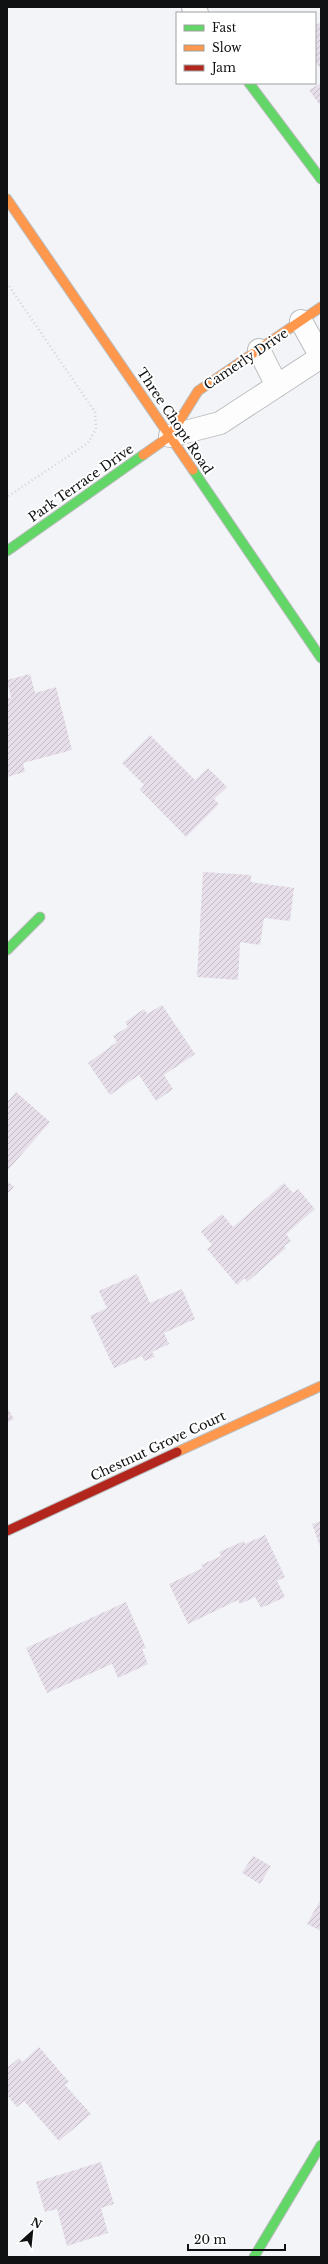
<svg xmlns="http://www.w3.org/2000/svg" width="328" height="2264" viewBox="0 0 328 2264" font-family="'Libre Baskerville',serif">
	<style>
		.building { fill: url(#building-hatch) }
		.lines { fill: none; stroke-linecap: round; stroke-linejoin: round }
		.street-casing { stroke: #babcbe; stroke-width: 24 }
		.fast-casing { stroke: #babcbe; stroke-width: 11 }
		.slow-casing { stroke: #babcbe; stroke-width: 11 }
		.jam-casing { stroke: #babcbe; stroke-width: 11 }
		.path { stroke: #d3d4d4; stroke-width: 2.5; stroke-dasharray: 1 3; stroke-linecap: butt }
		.street { stroke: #fdfdfe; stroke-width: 22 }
		.fast { stroke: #63d668; stroke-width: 9 }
		.slow { stroke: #ff974d; stroke-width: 9 }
		.jam { stroke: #b3261e; stroke-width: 9 }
		.labels { text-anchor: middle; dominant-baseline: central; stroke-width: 4; stroke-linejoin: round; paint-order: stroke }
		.street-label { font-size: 13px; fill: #0f1112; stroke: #fff }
	</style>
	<defs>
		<pattern id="building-hatch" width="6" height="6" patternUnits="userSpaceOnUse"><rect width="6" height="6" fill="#e6dee9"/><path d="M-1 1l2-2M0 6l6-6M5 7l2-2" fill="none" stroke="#c4bdc7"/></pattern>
	</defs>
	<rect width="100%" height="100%" fill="#f2f4f7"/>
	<!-- building -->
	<path class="building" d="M 321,22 L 321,67 L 320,68 L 315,61 L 315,26 Z
		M 321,83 L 321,103 L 319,104 L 309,90 Z
		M 30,674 L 35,693 L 56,687 L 72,750 L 23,763 L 25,772 L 7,777 L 7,699 L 11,698 L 7,680 Z
		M 150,735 L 195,780 L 208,768 L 227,787 L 214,799 L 219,804 L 186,837 L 140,790 L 144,785 L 122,763 Z
		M 203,872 L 251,875 L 251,882 L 294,888 L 290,921 L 264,918 L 260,945 L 240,942 L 238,980 L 197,977 Z
		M 162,1005 L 195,1054 L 164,1075 L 173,1089 L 156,1101 L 139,1075 L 110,1095 L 88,1063 L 117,1042 L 113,1036 L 128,1027 L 125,1022 L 144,1009 L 147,1014 Z
		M 16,1092 L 50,1122 L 7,1171 L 7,1102 Z
		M 7,1181 L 14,1187 L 7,1194 Z
		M 284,1183 L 293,1193 L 298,1189 L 315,1209 L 286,1234 L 291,1241 L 284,1246 L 286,1248 L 247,1282 L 245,1278 L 237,1285 L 207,1249 L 212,1245 L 201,1232 L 222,1214 L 233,1227 Z
		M 137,1274 L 150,1303 L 182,1289 L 195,1319 L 164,1333 L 169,1344 L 152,1352 L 155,1357 L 144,1361 L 142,1356 L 114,1368 L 90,1316 L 107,1308 L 99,1291 Z
		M 7,1407 L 14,1419 L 7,1423 Z
		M 321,1521 L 321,1549 L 312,1524 Z
		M 265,1535 L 285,1577 L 277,1581 L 285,1597 L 261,1608 L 255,1597 L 240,1604 L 238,1600 L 188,1624 L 169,1584 L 203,1568 L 201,1565 L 221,1556 L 219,1552 L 244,1541 L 245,1544 Z
		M 126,1602 L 146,1648 L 142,1649 L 148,1664 L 118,1678 L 112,1664 L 47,1693 L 26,1648 Z
		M 253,1856 L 271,1866 L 260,1884 L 242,1873 Z
		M 321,1899 L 321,1931 L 307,1924 Z
		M 39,2047 L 69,2082 L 65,2085 L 91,2114 L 59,2141 L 24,2101 L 17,2107 L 7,2095 L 7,2068 L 19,2058 L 22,2062 Z
		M 101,2162 L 114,2204 L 101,2208 L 108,2233 L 67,2246 L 57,2209 L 45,2212 L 36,2182 Z"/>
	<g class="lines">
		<defs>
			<path id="street" d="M 193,7 L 197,13
				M 301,321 L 321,357
				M 259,350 L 277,386
				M 170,436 L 220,423 L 321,357"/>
			<path id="fast" d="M 249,83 L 321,179
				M 193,470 L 321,658
				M 7,551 L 143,455
				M 7,950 L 40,917
				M 254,2257 L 321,2145"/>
			<path id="slow" d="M 7,199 L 193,470
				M 143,455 L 170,436 L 198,391 L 321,307
				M 177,1452 L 321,1386"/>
			<path id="jam" d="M 7,1531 L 177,1452"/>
		</defs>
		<!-- street casing -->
		<use href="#street" class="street-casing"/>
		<!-- fast casing -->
		<use href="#fast" class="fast-casing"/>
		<!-- slow casing -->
		<use href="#slow" class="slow-casing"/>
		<!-- jam casing -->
		<use href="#jam" class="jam-casing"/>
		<!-- path -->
		<path class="path" d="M 7,283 L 95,412 L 96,429 L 88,443 L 7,497"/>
		<!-- street -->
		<use href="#street" class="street"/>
		<!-- fast -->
		<use href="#fast" class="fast"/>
		<!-- slow -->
		<use href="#slow" class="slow"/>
		<!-- jam -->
		<use href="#jam" class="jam"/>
	</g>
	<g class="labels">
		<!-- street labels -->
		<g class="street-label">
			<text transform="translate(246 359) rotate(-34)">Camerly Drive</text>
			<text transform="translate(175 421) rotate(56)">Three Chopt Road</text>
			<text transform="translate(81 483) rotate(-35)">Park Terrace Drive</text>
			<text transform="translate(158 1446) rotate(-25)">Chestnut Grove Court</text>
		</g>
	</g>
	<!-- border -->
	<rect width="328" height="2264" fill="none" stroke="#0f1112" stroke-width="16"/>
	<!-- legend -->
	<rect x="176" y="12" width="140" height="72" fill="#ffffff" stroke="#9fa0a0"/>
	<rect x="184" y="25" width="20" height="6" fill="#63d668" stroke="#9fa0a0"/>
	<text x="212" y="32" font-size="12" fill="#0f1112">Fast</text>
	<rect x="184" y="45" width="20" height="6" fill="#ff974d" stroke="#9fa0a0"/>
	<text x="212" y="52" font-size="12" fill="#0f1112">Slow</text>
	<rect x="184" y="65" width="20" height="6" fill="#b3261e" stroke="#9fa0a0"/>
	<text x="212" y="72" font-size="12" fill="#0f1112">Jam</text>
	<!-- north arrow -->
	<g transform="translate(32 2232) rotate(27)" stroke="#ffffff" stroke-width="3" paint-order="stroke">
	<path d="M0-3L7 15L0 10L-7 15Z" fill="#0f1112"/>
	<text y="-6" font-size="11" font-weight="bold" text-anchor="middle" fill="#0f1112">N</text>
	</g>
	<!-- scale -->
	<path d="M188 2244v6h97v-6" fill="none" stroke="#0f1112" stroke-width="2"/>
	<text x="194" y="2244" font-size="12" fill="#0f1112" stroke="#ffffff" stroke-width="3" paint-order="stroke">20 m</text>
</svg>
